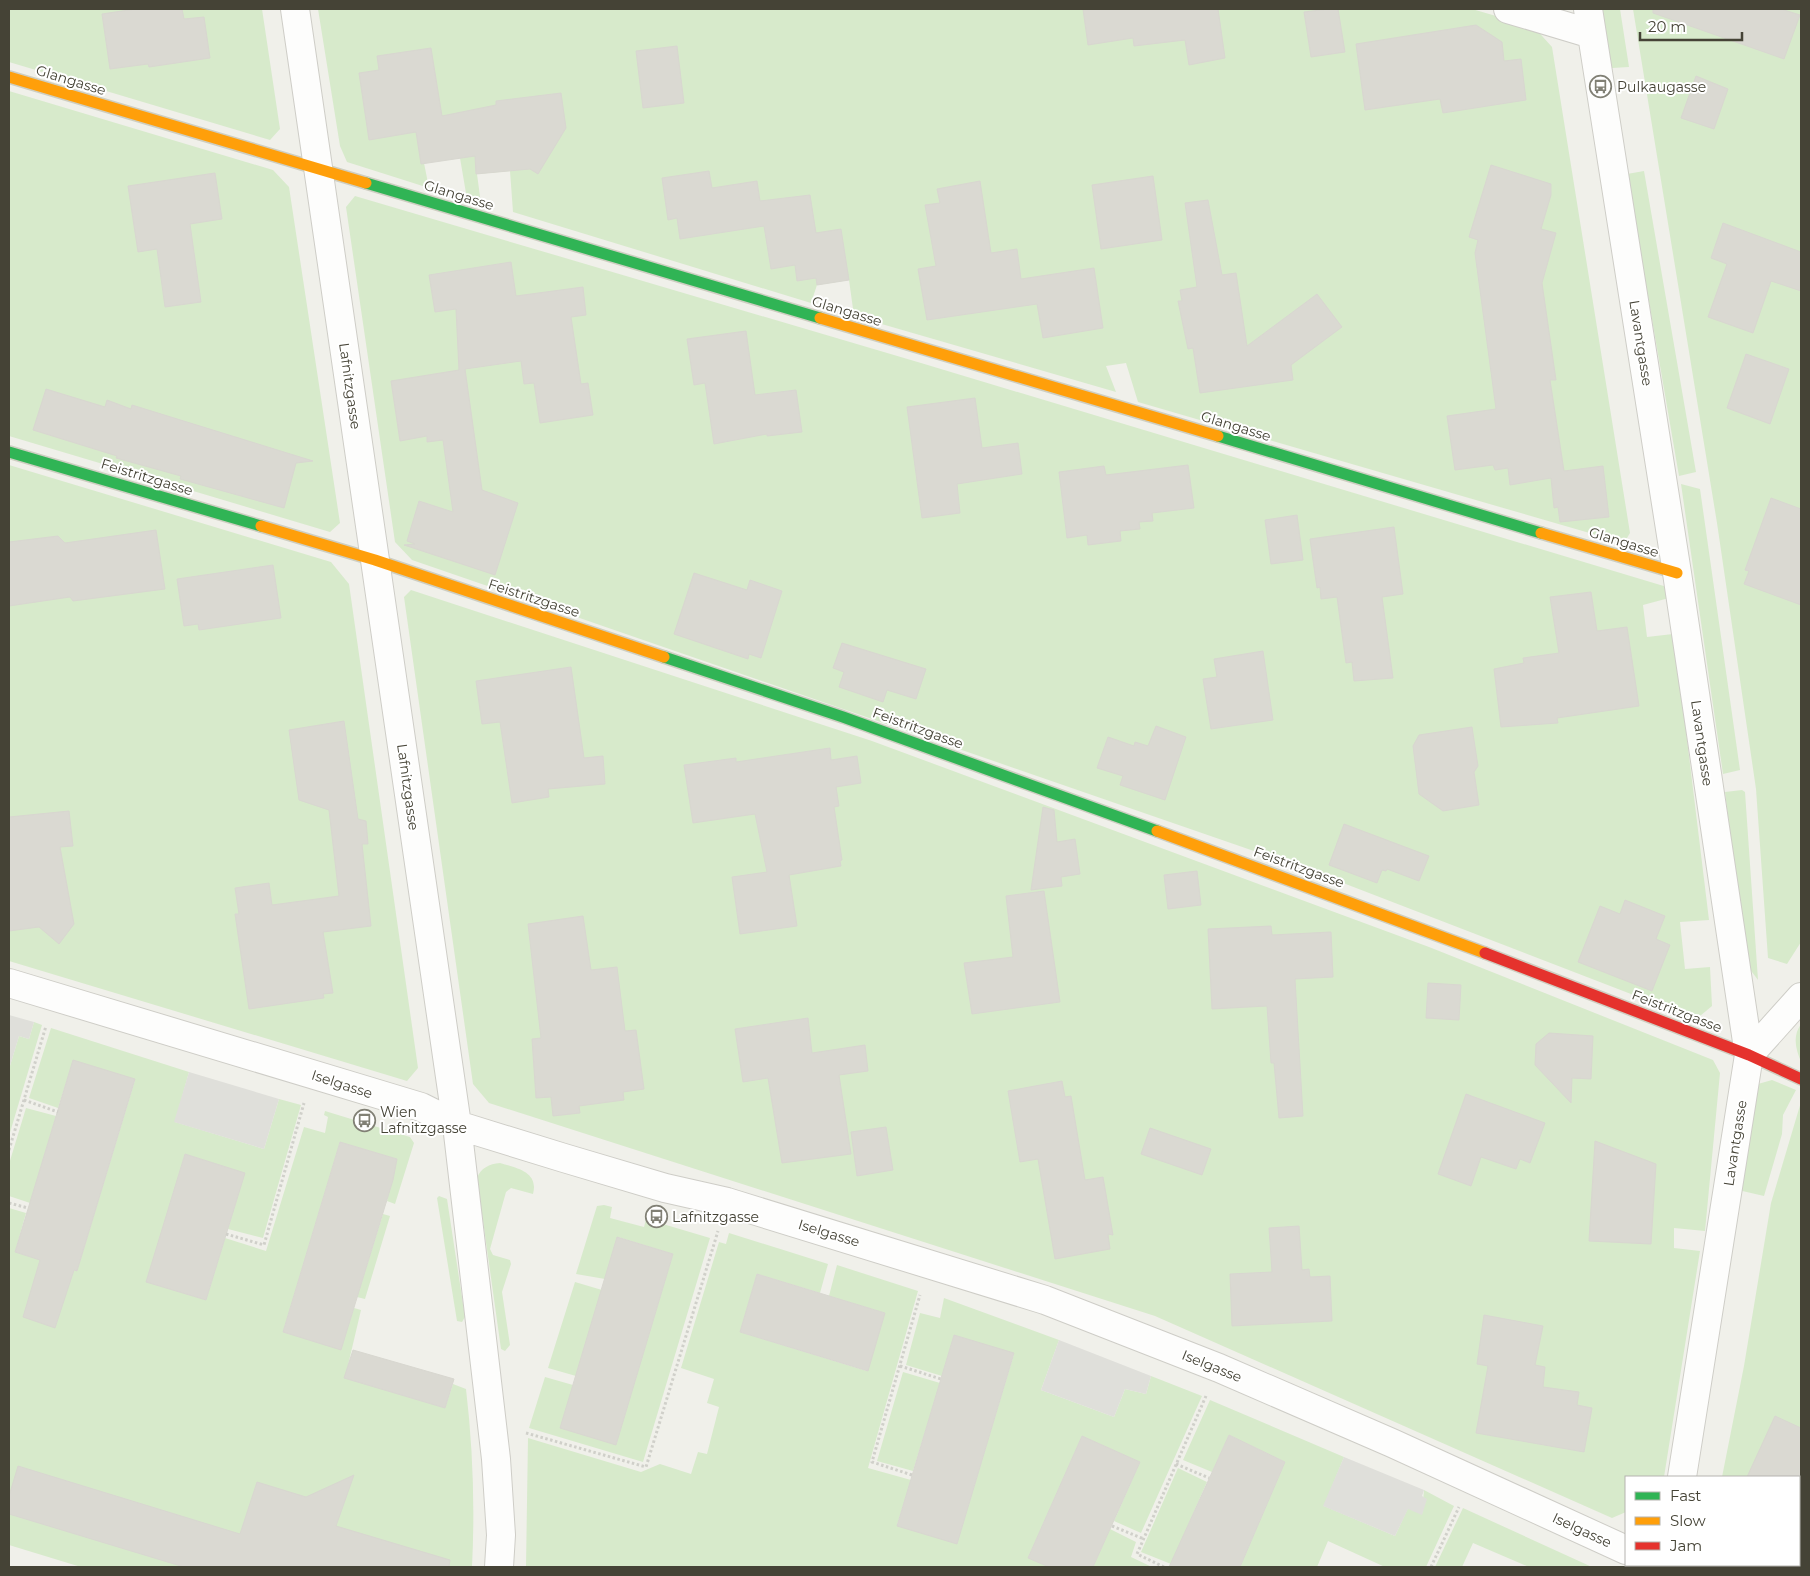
<svg xmlns="http://www.w3.org/2000/svg" width="1810" height="1576" viewBox="0 0 1810 1576" font-family="Montserrat,sans-serif">
	<style>
		.green { fill: #d7eacb }
		.parking { fill: #dfdfda }
		.building { fill: #dad9d2; stroke: #d8d7d0 }
		.lines { fill: none; stroke-linecap: round; stroke-linejoin: round }
		.street-casing { stroke: #cecdc7; stroke-width: 30 }
		.fast-casing { stroke: #cecec1; stroke-width: 14 }
		.slow-casing { stroke: #cecec1; stroke-width: 14 }
		.jam-casing { stroke: #cecec1; stroke-width: 14 }
		.path { stroke: #d0d0ca; stroke-width: 3; stroke-dasharray: 2.5 2.5; stroke-linecap: butt }
		.street { stroke: #fdfdfc; stroke-width: 28 }
		.fast { stroke: #30b455; stroke-width: 11 }
		.slow { stroke: #ff9f0a; stroke-width: 11 }
		.jam { stroke: #e5322d; stroke-width: 11 }
		.labels { text-anchor: middle; dominant-baseline: central; stroke-width: 4; stroke-linejoin: round; paint-order: stroke }
		.street-label { font-size: 14px; fill: #454336; stroke: #fff }
		.poi-label { font-size: 14px; fill: #454336; stroke: #fff; text-anchor: start }
	</style>
	<rect width="100%" height="100%" fill="#f0f0ea"/>
	<!-- green -->
	<path class="green" d="M 9,9 L 262,9 L 280,129 L 270,140 L 9,62 Z
		M 318,9 L 1472,9 L 1534,27 L 1552,47 L 1630,533 L 1624,543 L 1138,402 L 1126,363 L 1106,366 L 1116,392 L 854,316 L 849,280 L 817,285 L 811,303 L 513,212 L 510,171 L 477,174 L 481,204 L 467,199 L 460,158 L 424,163 L 429,188 L 347,162 L 340,146 Z
		M 1602,9 L 1620,9 L 1629,67 L 1612,68 Z
		M 1633,9 L 1801,9 L 1801,942 L 1787,964 L 1768,958 L 1756,789 L 1717,523 Z
		M 9,91 L 273,170 L 289,187 L 340,523 L 330,532 L 9,436 Z
		M 1644,171 L 1696,472 L 1679,476 L 1627,174 Z
		M 355,196 L 921,363 L 1667,587 L 1669,598 L 1643,605 L 1647,637 L 1673,634 L 1675,641 L 1709,920 L 1680,922 L 1685,969 L 1710,967 L 1712,1006 L 1700,1016 L 1688,1016 L 1312,871 L 412,560 L 395,542 L 346,207 Z
		M 9,465 L 331,562 L 349,584 L 418,1068 L 407,1081 L 9,961 Z
		M 1681,484 L 1700,489 L 1740,770 L 1723,774 Z
		M 411,590 L 872,741 L 1429,947 L 1713,1060 L 1720,1073 L 1705,1231 L 1674,1228 L 1674,1248 L 1700,1251 L 1664,1477 L 1626,1477 L 1626,1512 L 1612,1518 L 1155,1316 L 489,1103 L 473,1084 L 404,597 Z
		M 1742,790 L 1745,792 L 1758,980 L 1746,964 L 1725,792 Z
		M 34,1022 L 42,1025 L 9,1136 L 9,1069 L 19,1036 L 29,1039 Z
		M 1801,1024 L 1801,1062 C 1796,1049 1792,1037 1801,1024 Z
		M 51,1028 L 189,1072 L 175,1122 L 264,1149 L 279,1099 L 301,1105 L 263,1238 L 228,1229 L 244,1173 L 185,1154 L 147,1282 L 206,1300 L 225,1238 L 266,1251 L 304,1127 L 325,1133 L 328,1117 L 324,1115 L 325,1111 L 410,1137 L 414,1143 L 395,1204 L 387,1201 L 397,1159 L 340,1142 L 283,1332 L 340,1349 L 354,1308 L 361,1310 L 345,1378 L 445,1408 L 453,1384 L 466,1389 C 473,1448 475,1508 472,1567 L 81,1567 L 9,1545 L 9,1208 L 26,1213 L 15,1252 L 77,1271 L 135,1080 L 73,1061 L 58,1108 L 29,1098 Z
		M 1772,1080 L 1796,1090 L 1783,1115 L 1782,1134 L 1764,1196 L 1738,1190 L 1758,1084 Z
		M 1801,1102 L 1801,1567 L 1725,1567 L 1720,1565 L 1799,1565 L 1799,1477 L 1722,1477 L 1744,1366 L 1771,1203 Z
		M 26,1108 L 56,1116 L 30,1203 L 9,1196 L 9,1164 Z
		M 500,1163 C 517,1168 539,1172 533,1194 L 511,1188 L 506,1192 L 490,1249 L 493,1255 L 510,1260 L 511,1264 L 502,1292 L 510,1345 L 505,1351 L 501,1349 L 477,1178 C 481,1168 489,1164 500,1163 Z
		M 439,1196 L 447,1199 L 465,1317 L 462,1322 L 457,1321 L 437,1198 Z
		M 604,1205 L 612,1207 L 610,1218 L 644,1227 L 646,1219 L 710,1238 L 643,1462 L 529,1428 L 545,1377 L 573,1385 L 616,1444 L 673,1254 L 618,1237 L 605,1279 L 576,1274 L 597,1206 Z
		M 383,1214 L 390,1216 L 365,1299 L 357,1297 Z
		M 729,1233 L 828,1264 L 820,1293 L 757,1274 L 740,1332 L 867,1371 L 885,1313 L 829,1296 L 837,1265 L 918,1291 L 868,1468 L 911,1480 L 897,1525 L 957,1543 L 1014,1354 L 954,1335 L 942,1376 L 906,1365 L 920,1313 L 940,1318 L 944,1298 L 1059,1340 L 1041,1390 L 1114,1417 L 1125,1389 L 1146,1394 L 1151,1376 L 1202,1396 L 1141,1533 L 1114,1521 L 1140,1462 L 1082,1436 L 1028,1558 L 1049,1567 L 526,1567 L 528,1438 L 641,1472 L 660,1464 L 691,1474 L 698,1452 L 707,1454 L 719,1407 L 707,1403 L 714,1379 L 681,1368 L 719,1242 L 726,1244 Z
		M 575,1282 L 602,1290 L 576,1376 L 548,1368 Z
		M 903,1372 L 940,1383 L 913,1471 L 877,1461 Z
		M 1210,1400 L 1344,1457 L 1324,1506 L 1395,1536 L 1408,1508 L 1422,1514 L 1424,1490 L 1454,1506 L 1426,1567 L 1385,1567 L 1328,1541 L 1317,1567 L 1240,1567 L 1285,1462 L 1229,1435 L 1212,1472 L 1183,1460 Z
		M 1178,1468 L 1207,1482 L 1171,1564 L 1141,1552 Z
		M 1463,1508 L 1592,1567 L 1529,1567 L 1473,1543 L 1462,1567 L 1435,1567 Z
		M 1110,1529 L 1136,1542 L 1131,1557 L 1152,1567 L 1093,1567 Z"/>
	<!-- parking -->
	<path class="parking" d="M 9,1015 L 34,1022 L 29,1039 L 19,1036 L 9,1069 Z
		M 189,1072 L 279,1099 L 264,1149 L 174,1122 Z
		M 1059,1340 L 1151,1376 L 1146,1394 L 1125,1389 L 1114,1417 L 1041,1390 Z
		M 1344,1457 L 1424,1490 L 1422,1496 L 1427,1499 L 1422,1515 L 1408,1509 L 1395,1536 L 1323,1506 Z"/>
	<!-- building -->
	<path class="building" d="M 135,9 L 182,9 L 184,19 L 204,17 L 210,58 L 149,67 L 148,64 L 110,69 L 102,14 Z
		M 1083,9 L 1218,9 L 1225,58 L 1189,65 L 1185,40 L 1134,46 L 1133,38 L 1088,45 Z
		M 1328,9 L 1338,9 L 1345,52 L 1311,57 L 1304,12 Z
		M 1653,9 L 1781,9 L 1800,15 L 1784,59 L 1653,13 Z
		M 1476,25 L 1502,42 L 1504,61 L 1521,59 L 1526,100 L 1443,113 L 1440,99 L 1365,110 L 1356,44 Z
		M 677,46 L 684,103 L 643,108 L 636,51 Z
		M 431,48 L 442,116 L 496,105 L 496,101 L 561,93 L 566,128 L 538,174 L 530,169 L 476,174 L 475,156 L 421,164 L 416,132 L 369,140 L 359,73 L 379,70 L 377,56 Z
		M 1696,76 L 1728,89 L 1714,129 L 1681,118 Z
		M 1491,165 L 1551,184 L 1551,195 L 1541,229 L 1556,233 L 1542,283 L 1556,380 L 1550,380 L 1564,471 L 1603,466 L 1609,517 L 1560,522 L 1558,507 L 1554,508 L 1551,478 L 1510,485 L 1508,468 L 1495,470 L 1493,465 L 1455,470 L 1447,416 L 1496,409 L 1475,253 L 1478,240 L 1469,237 Z
		M 709,171 L 712,188 L 757,181 L 760,201 L 810,195 L 816,233 L 841,229 L 849,280 L 817,285 L 816,278 L 797,281 L 795,265 L 771,269 L 764,226 L 680,239 L 677,218 L 668,220 L 662,178 Z
		M 215,173 L 222,219 L 190,224 L 201,302 L 165,307 L 157,249 L 138,252 L 128,186 Z
		M 1153,176 L 1162,240 L 1101,249 L 1092,185 Z
		M 980,181 L 991,253 L 1017,249 L 1021,279 L 1094,268 L 1103,328 L 1043,338 L 1037,304 L 927,320 L 918,269 L 936,266 L 925,205 L 940,203 L 937,189 Z
		M 1208,200 L 1222,275 L 1236,273 L 1247,346 L 1317,294 L 1342,327 L 1291,365 L 1293,380 L 1200,393 L 1193,348 L 1188,349 L 1178,301 L 1182,301 L 1180,290 L 1197,287 L 1185,203 Z
		M 1723,223 L 1801,252 L 1801,291 L 1771,281 L 1753,333 L 1708,317 L 1727,264 L 1711,258 Z
		M 511,262 L 516,296 L 583,287 L 586,315 L 571,317 L 581,384 L 588,383 L 593,415 L 540,423 L 534,383 L 524,384 L 521,361 L 465,369 L 482,490 L 518,503 L 495,575 L 404,545 L 415,544 L 407,541 L 419,501 L 453,512 L 443,440 L 427,442 L 427,436 L 400,441 L 391,381 L 459,370 L 456,309 L 435,312 L 429,275 Z
		M 746,331 L 755,395 L 796,390 L 802,432 L 767,436 L 767,434 L 714,444 L 705,383 L 694,385 L 687,339 Z
		M 1746,354 L 1789,369 L 1770,424 L 1727,408 Z
		M 46,389 L 105,407 L 107,400 L 131,409 L 132,405 L 313,461 L 296,463 L 284,508 L 180,479 L 181,476 L 116,458 L 117,456 L 33,430 Z
		M 975,398 L 982,448 L 1018,443 L 1022,474 L 957,484 L 960,513 L 922,518 L 907,407 Z
		M 1188,465 L 1194,508 L 1152,513 L 1153,521 L 1139,522 L 1140,529 L 1120,531 L 1121,541 L 1088,545 L 1087,535 L 1067,538 L 1059,472 L 1104,466 L 1106,475 Z
		M 1771,498 L 1801,509 L 1801,605 L 1744,584 L 1749,571 L 1745,570 Z
		M 1297,515 L 1303,560 L 1271,564 L 1265,520 Z
		M 1394,527 L 1403,594 L 1382,597 L 1393,678 L 1354,681 L 1352,662 L 1346,663 L 1337,597 L 1321,599 L 1320,587 L 1317,588 L 1310,539 Z
		M 156,530 L 165,589 L 73,601 L 70,597 L 9,606 L 9,542 L 58,536 L 65,543 Z
		M 273,565 L 281,618 L 199,630 L 198,624 L 184,626 L 177,579 Z
		M 694,573 L 747,590 L 750,580 L 782,591 L 761,658 L 749,654 L 748,659 L 674,634 Z
		M 1591,592 L 1597,631 L 1627,627 L 1639,706 L 1557,718 L 1558,723 L 1501,727 L 1494,669 L 1524,663 L 1523,658 L 1559,653 L 1550,597 Z
		M 842,643 L 926,669 L 916,699 L 887,690 L 883,702 L 839,687 L 844,672 L 833,668 Z
		M 1263,651 L 1273,720 L 1211,729 L 1203,679 L 1217,677 L 1214,659 Z
		M 571,667 L 584,758 L 603,756 L 605,784 L 548,789 L 549,797 L 512,803 L 500,722 L 482,724 L 476,681 Z
		M 344,721 L 358,819 L 366,821 L 368,844 L 362,844 L 371,926 L 323,932 L 333,993 L 323,994 L 324,998 L 249,1009 L 235,914 L 239,914 L 235,888 L 269,883 L 272,905 L 339,896 L 329,810 L 299,800 L 289,730 Z
		M 1156,726 L 1186,737 L 1165,800 L 1120,785 L 1123,776 L 1097,768 L 1108,737 L 1134,746 L 1135,742 L 1148,746 Z
		M 1472,727 L 1478,766 L 1474,772 L 1479,805 L 1443,811 L 1419,794 L 1413,746 L 1419,735 Z
		M 830,748 L 831,760 L 857,756 L 861,783 L 836,787 L 839,806 L 834,807 L 842,860 L 840,861 L 841,866 L 789,875 L 797,926 L 740,934 L 732,877 L 767,872 L 755,814 L 693,823 L 684,765 L 736,758 L 736,762 Z
		M 1043,807 L 1054,810 L 1057,842 L 1075,839 L 1080,874 L 1061,877 L 1062,886 L 1031,890 Z
		M 69,811 L 73,846 L 60,847 L 74,924 L 59,944 L 39,927 L 9,931 L 9,817 Z
		M 1344,824 L 1429,856 L 1419,881 L 1387,869 L 1386,871 L 1382,870 L 1377,883 L 1329,865 Z
		M 1197,871 L 1201,905 L 1168,909 L 1164,875 Z
		M 1044,891 L 1060,1002 L 972,1014 L 964,963 L 1013,957 L 1006,896 Z
		M 1625,900 L 1665,916 L 1656,939 L 1670,945 L 1652,991 L 1578,962 L 1600,906 L 1620,914 Z
		M 583,916 L 591,970 L 617,967 L 625,1031 L 636,1030 L 644,1089 L 623,1092 L 624,1100 L 579,1106 L 580,1113 L 553,1116 L 551,1097 L 536,1098 L 532,1039 L 541,1038 L 528,924 Z
		M 1271,926 L 1272,935 L 1331,932 L 1333,977 L 1295,979 L 1303,1116 L 1279,1118 L 1274,1063 L 1271,1063 L 1267,1006 L 1212,1009 L 1208,929 Z
		M 1428,983 L 1461,985 L 1459,1020 L 1426,1018 Z
		M 808,1018 L 812,1053 L 865,1045 L 868,1071 L 839,1075 L 851,1154 L 782,1163 L 768,1078 L 743,1082 L 735,1029 Z
		M 1549,1033 L 1593,1036 L 1591,1079 L 1572,1078 L 1571,1103 L 1535,1065 L 1536,1044 Z
		M 73,1060 L 135,1079 L 77,1271 L 74,1270 L 55,1328 L 23,1317 L 40,1260 L 15,1252 Z
		M 1062,1081 L 1065,1097 L 1071,1096 L 1085,1180 L 1103,1177 L 1113,1235 L 1108,1234 L 1110,1249 L 1055,1259 L 1038,1159 L 1020,1162 L 1008,1091 Z
		M 1466,1094 L 1545,1123 L 1530,1163 L 1520,1159 L 1516,1169 L 1481,1157 L 1471,1186 L 1438,1174 Z
		M 886,1127 L 893,1170 L 857,1176 L 851,1132 Z
		M 1150,1128 L 1211,1149 L 1202,1175 L 1141,1154 Z
		M 1595,1141 L 1656,1164 L 1651,1244 L 1589,1241 Z
		M 340,1142 L 397,1159 L 393,1180 L 341,1350 L 283,1332 Z
		M 185,1154 L 245,1173 L 206,1300 L 146,1282 Z
		M 1299,1226 L 1302,1270 L 1309,1269 L 1310,1277 L 1330,1276 L 1332,1321 L 1232,1326 L 1230,1274 L 1272,1272 L 1269,1228 Z
		M 617,1237 L 673,1254 L 616,1445 L 560,1428 Z
		M 757,1274 L 885,1313 L 868,1371 L 740,1332 Z
		M 1484,1315 L 1543,1326 L 1535,1365 L 1545,1367 L 1543,1387 L 1579,1392 L 1577,1405 L 1592,1408 L 1584,1452 L 1476,1433 L 1488,1366 L 1477,1364 Z
		M 954,1335 L 1014,1353 L 957,1544 L 897,1526 Z
		M 353,1350 L 454,1379 L 445,1408 L 344,1378 Z
		M 1775,1416 L 1801,1428 L 1801,1477 L 1747,1477 Z
		M 1229,1435 L 1285,1462 L 1240,1567 L 1169,1567 Z
		M 1082,1436 L 1140,1462 L 1093,1567 L 1049,1567 L 1028,1558 Z
		M 18,1466 L 240,1534 L 257,1482 L 306,1497 L 354,1475 L 336,1526 L 450,1560 L 449,1567 L 184,1567 L 9,1514 L 9,1496 Z"/>
	<g class="lines">
		<defs>
			<path id="street" d="M 295,9 L 457,1125 L 496,1459 L 501,1535 L 499,1567
				M 1508,9 L 1592,34
				M 1588,9 L 1677,573 L 1749,1055 L 1682,1477
				M 9,983 L 421,1107 L 457,1125 L 564,1158 L 665,1188 L 727,1202 L 1045,1300 L 1219,1368 L 1392,1443 L 1626,1550
				M 1749,1055 L 1801,997
				M 1659,1565 L 1664,1567"/>
			<path id="fast" d="M 366,183 L 820,318
				M 1218,436 L 1541,533
				M 9,452 L 261,526
				M 664,657 L 843,717 L 1157,831"/>
			<path id="slow" d="M 9,77 L 366,183
				M 820,318 L 1218,436
				M 261,526 L 375,560 L 664,657
				M 1541,533 L 1677,573
				M 1157,831 L 1485,953"/>
			<path id="jam" d="M 1485,953 L 1749,1055 L 1801,1079"/>
		</defs>
		<!-- street casing -->
		<use href="#street" class="street-casing"/>
		<!-- fast casing -->
		<use href="#fast" class="fast-casing"/>
		<!-- slow casing -->
		<use href="#slow" class="slow-casing"/>
		<!-- jam casing -->
		<use href="#jam" class="jam-casing"/>
		<!-- path -->
		<path class="path" d="M 24,1100 L 58,1112
			M 9,1150 L 46,1026
			M 9,1203 L 28,1208
			M 226,1234 L 264,1245 L 304,1103
			M 900,1366 L 941,1379
			M 526,1433 L 646,1467 L 718,1231
			M 1176,1464 L 1209,1478
			M 912,1475 L 872,1462 L 920,1295
			M 1112,1526 L 1144,1539
			M 1164,1567 L 1137,1554 L 1206,1396
			M 1431,1567 L 1459,1507"/>
		<!-- street -->
		<use href="#street" class="street"/>
		<!-- fast -->
		<use href="#fast" class="fast"/>
		<!-- slow -->
		<use href="#slow" class="slow"/>
		<!-- jam -->
		<use href="#jam" class="jam"/>
	</g>
	<!-- icons -->
	<defs>
		<symbol id="bus-ring" viewBox="-11 -11 22 22"><circle r="9.5" fill="#fff" stroke="#818075" stroke-width="1.5"/><path d="M-5-6H5V4H4V6H2V4H-2V6H-4V4H-5ZM-3.5-4V0h7V-4ZM-3.5 1.2v1.5H-2V1.2ZM2 1.2v1.5H3.5V1.2Z" fill="#818075"/></symbol>
	</defs>
	<g fill-rule="evenodd">
		<use href="#bus-ring" x="1588" y="74" width="25" height="25"/>
		<use href="#bus-ring" x="352" y="1108" width="25" height="25"/>
		<use href="#bus-ring" x="644" y="1204" width="25" height="25"/>
	</g>
	<g class="labels">
		<!-- street labels -->
		<g class="street-label">
			<text transform="translate(71 80) rotate(17)">Glangasse</text>
			<text transform="translate(459 195) rotate(17)">Glangasse</text>
			<text transform="translate(847 311) rotate(17)">Glangasse</text>
			<text transform="translate(1641 343) rotate(81)">Lavantgasse</text>
			<text transform="translate(350 386) rotate(82)">Lafnitzgasse</text>
			<text transform="translate(1236 426) rotate(17)">Glangasse</text>
			<text transform="translate(147 477) rotate(17)">Feistritzgasse</text>
			<text transform="translate(1624 542) rotate(17)">Glangasse</text>
			<text transform="translate(534 598) rotate(18)">Feistritzgasse</text>
			<text transform="translate(918 728) rotate(20)">Feistritzgasse</text>
			<text transform="translate(1702 743) rotate(82)">Lavantgasse</text>
			<text transform="translate(408 787) rotate(82)">Lafnitzgasse</text>
			<text transform="translate(1299 867) rotate(20)">Feistritzgasse</text>
			<text transform="translate(1677 1011) rotate(21)">Feistritzgasse</text>
			<text transform="translate(342 1084) rotate(18)">Iselgasse</text>
			<text transform="translate(1735 1143) rotate(-81)">Lavantgasse</text>
			<text transform="translate(829 1233) rotate(17)">Iselgasse</text>
			<text transform="translate(1212 1366) rotate(22)">Iselgasse</text>
			<text transform="translate(1582 1530) rotate(25)">Iselgasse</text>
		</g>
		<!-- poi labels -->
		<g class="poi-label">
			<text x="1617" y="87">Pulkaugasse</text>
			<text x="380" y="1112">Wien<tspan x="380" dy="16">Lafnitzgasse</tspan></text>
			<text x="672" y="1217">Lafnitzgasse</text>
		</g>
	</g>
	<!-- border -->
	<rect width="1810" height="1576" fill="none" stroke="#454336" stroke-width="20"/>
	<!-- legend -->
	<rect x="1625" y="1476" width="175" height="90" fill="#ffffff" stroke="#b5b4af"/>
	<rect x="1635" y="1492" width="25" height="8" fill="#30b455" stroke="#b5b4af"/>
	<text x="1670" y="1501" font-size="15" fill="#454336">Fast</text>
	<rect x="1635" y="1517" width="25" height="8" fill="#ff9f0a" stroke="#b5b4af"/>
	<text x="1670" y="1526" font-size="15" fill="#454336">Slow</text>
	<rect x="1635" y="1542" width="25" height="8" fill="#e5322d" stroke="#b5b4af"/>
	<text x="1670" y="1551" font-size="15" fill="#454336">Jam</text>
	<!-- scale -->
	<path d="M1640 32v8h102v-8" fill="none" stroke="#454336" stroke-width="2.5"/>
	<text x="1648" y="32" font-size="15" fill="#454336" stroke="#ffffff" stroke-width="4" paint-order="stroke">20 m</text>
</svg>
